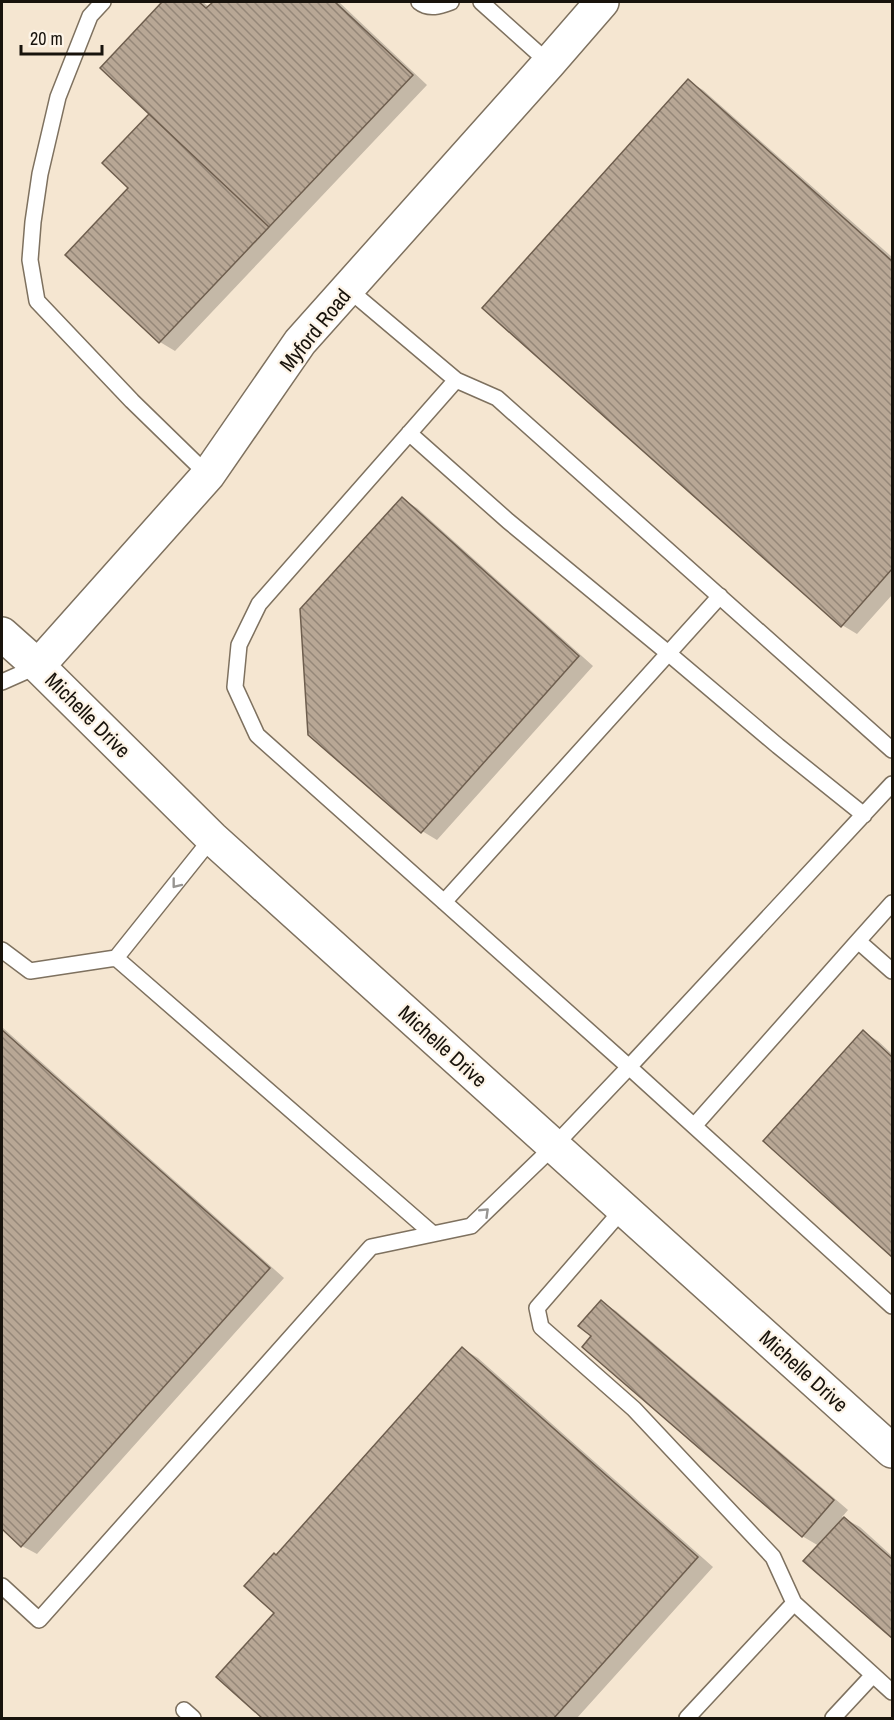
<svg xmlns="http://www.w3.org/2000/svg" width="894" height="1720" viewBox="0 0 894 1720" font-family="'Archivo Narrow',sans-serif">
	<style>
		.shadow { fill: #0003 }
		.building { fill: url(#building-back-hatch); stroke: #6e5e4e; stroke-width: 1.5 }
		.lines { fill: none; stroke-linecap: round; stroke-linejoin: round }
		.service-casing { stroke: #7e715f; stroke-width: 18 }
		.tertiary-casing { stroke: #7e715f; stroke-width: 36 }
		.service { stroke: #fff; stroke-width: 15 }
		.tertiary { stroke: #fff; stroke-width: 33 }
		.oneway { stroke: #979592 }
		.labels { text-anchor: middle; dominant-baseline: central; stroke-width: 4.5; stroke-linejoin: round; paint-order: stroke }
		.street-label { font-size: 21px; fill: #18130c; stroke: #fdf4e7 }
	</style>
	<defs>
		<pattern id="building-back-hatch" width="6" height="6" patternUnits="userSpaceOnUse" patternTransform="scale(1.5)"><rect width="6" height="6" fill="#b8a795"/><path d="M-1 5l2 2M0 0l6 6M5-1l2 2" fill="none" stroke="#958778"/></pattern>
	</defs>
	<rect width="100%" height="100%" fill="#f5e6d1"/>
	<!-- shadow -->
	<path class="shadow" d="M 164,2 L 203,2 L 209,7 L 215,2 L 339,2 L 427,85 L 175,351 L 160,342 L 130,188 L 151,114 L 102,68 Z
		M 688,81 L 703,90 L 892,257 L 892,595 L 857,634 L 842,625 Z
		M 402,499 L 417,508 L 593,666 L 437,840 L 422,831 Z
		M 2,1027 L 284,1278 L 37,1554 L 22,1546 L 2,1527 Z
		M 863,1032 L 878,1041 L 892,1054 L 892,1255 L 765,1141 Z
		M 601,1302 L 616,1311 L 848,1510 L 842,1517 L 860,1527 L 892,1556 L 892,1636 L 805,1561 L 819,1546 L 802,1536 L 593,1336 Z
		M 463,1349 L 478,1358 L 713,1567 L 577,1718 L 265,1718 L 218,1677 L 276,1612 L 277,1556 Z"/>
	<!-- building -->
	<path class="building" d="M 162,2 L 199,2 L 206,8 L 213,2 L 335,2 L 413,75 L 269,227 L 100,68 Z
		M 688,79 L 892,261 L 892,569 L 841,627 L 482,308 Z
		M 149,114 L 269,227 L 159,343 L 65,255 L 128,188 L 102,163 Z
		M 402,497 L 579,656 L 421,833 L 308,735 L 300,609 Z
		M 2,1030 L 270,1268 L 21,1547 L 2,1529 Z
		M 863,1030 L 892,1057 L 892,1257 L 763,1141 Z
		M 601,1300 L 834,1500 L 802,1537 L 582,1347 L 591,1336 L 578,1326 Z
		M 462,1347 L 698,1557 L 554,1718 L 262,1718 L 216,1677 L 274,1613 L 244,1586 L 274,1553 L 276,1555 Z
		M 844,1517 L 892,1559 L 892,1638 L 803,1561 Z"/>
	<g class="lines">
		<defs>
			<path id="service" d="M 103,2 L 90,16 L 58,97 L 40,174 L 33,222 L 30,260 L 37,301 L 132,401 L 208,475
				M 419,2 C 429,10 440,6 451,2
				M 481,2 L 549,63
				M 348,289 L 456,380 L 259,604 L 239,645 L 235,687 L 257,735 L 629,1067 L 892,784
				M 456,380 L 497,398 L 892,750
				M 409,433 L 508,521 L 668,653 L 778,746 L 864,815
				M 2,682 L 38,666
				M 444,902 L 720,596
				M 858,941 L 892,903
				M 2,950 L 30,971 L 116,958 L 433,1234
				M 116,958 L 212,838
				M 694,1126 L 858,941 L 892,971
				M 623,1209 L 537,1308 L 541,1327 L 634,1409 L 773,1557 L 794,1603 L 892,1692
				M 2,1586 L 39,1620 L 371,1247 L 471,1226 L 554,1146 L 629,1067 L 892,1306
				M 184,1710 L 193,1718
				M 687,1718 L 794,1603
				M 833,1718 L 873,1675"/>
			<path id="tertiary" d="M 2,634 L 38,666 L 212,838 L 892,1451
				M 38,666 L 208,475 L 300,342 L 549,63 L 602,2"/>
		</defs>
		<!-- service casing -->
		<use href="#service" class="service-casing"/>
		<!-- tertiary casing -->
		<use href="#tertiary" class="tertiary-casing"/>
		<!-- service -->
		<use href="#service" class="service"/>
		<!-- tertiary -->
		<use href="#tertiary" class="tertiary"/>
	</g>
	<!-- one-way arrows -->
	<defs><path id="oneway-chevron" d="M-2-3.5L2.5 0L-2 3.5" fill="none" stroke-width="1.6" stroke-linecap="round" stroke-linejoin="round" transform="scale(1.5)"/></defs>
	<g class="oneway">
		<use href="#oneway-chevron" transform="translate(176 884) rotate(128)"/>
		<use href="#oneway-chevron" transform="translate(485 1212) rotate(-44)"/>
	</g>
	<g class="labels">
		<!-- street labels -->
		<g class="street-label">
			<text transform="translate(315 330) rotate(-51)">Myford Road</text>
			<text transform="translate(88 715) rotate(45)">Michelle Drive</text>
			<text transform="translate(443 1046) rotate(42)">Michelle Drive</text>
			<text transform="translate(804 1371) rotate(42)">Michelle Drive</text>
		</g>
	</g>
	<!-- border -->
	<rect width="894" height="1720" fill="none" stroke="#18130c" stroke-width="6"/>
	<!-- scale -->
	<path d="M21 45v9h81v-9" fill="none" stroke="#18130c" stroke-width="3"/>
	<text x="30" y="45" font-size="18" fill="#18130c" stroke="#fdf4e7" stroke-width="4.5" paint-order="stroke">20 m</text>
</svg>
